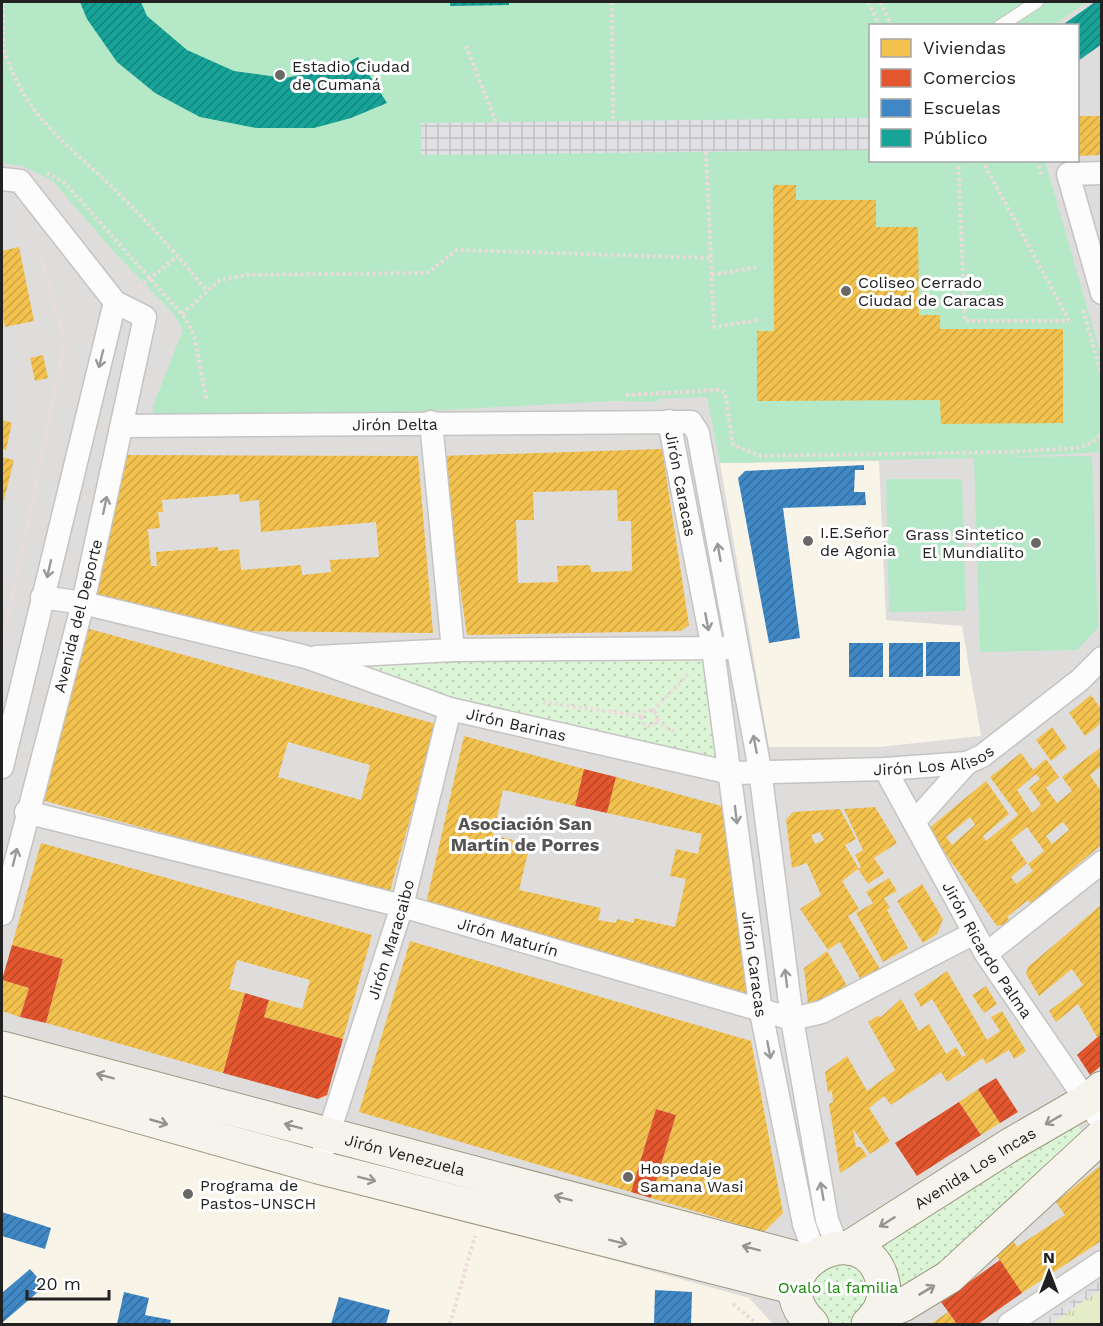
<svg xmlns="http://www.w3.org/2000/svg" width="1103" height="1326" viewBox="0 0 1103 1326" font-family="'Work Sans',sans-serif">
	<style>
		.residential { fill: #dfdddc; fill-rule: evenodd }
		.education { fill: #f8f4e7 }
		.grass { fill: url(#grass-tufts) }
		.park { fill: url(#park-dots) }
		.pitch { fill: #b4e8c7 }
		.plaza { fill: url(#plaza-grid) }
		.homes { fill: url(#homes-hatch); fill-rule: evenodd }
		.shops { fill: url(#shops-hatch) }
		.schools { fill: url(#schools-hatch) }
		.public { fill: url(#public-hatch) }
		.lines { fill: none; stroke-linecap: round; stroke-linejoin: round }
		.lane-casing { stroke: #c5c4c2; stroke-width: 14 }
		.street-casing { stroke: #c5c4c2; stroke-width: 25 }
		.secondary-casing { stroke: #9c9880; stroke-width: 35 }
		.path { stroke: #eddadc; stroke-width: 4; stroke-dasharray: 3 3; stroke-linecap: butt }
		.lane { stroke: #fdfcfc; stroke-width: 12 }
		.street { stroke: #fdfcfc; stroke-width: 22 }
		.secondary { stroke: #f5f3ec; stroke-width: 33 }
		.oneway { stroke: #9a9999 }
		.oneway2 { stroke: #969491 }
		.poi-dot { fill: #696867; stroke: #fff; stroke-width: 2 }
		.labels { text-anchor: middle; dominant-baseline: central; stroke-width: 6; stroke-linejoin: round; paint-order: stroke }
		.poi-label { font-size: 16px; fill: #212121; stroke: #fff; text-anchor: start }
		.street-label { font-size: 16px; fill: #212121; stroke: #fff }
		.park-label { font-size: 16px; fill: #168807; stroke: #fff }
		.neighbourhood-label { font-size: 18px; font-weight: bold; fill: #545454; stroke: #fff }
	</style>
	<defs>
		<pattern id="grass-tufts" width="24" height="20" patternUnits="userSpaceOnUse" patternTransform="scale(1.5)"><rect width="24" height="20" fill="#e4edc8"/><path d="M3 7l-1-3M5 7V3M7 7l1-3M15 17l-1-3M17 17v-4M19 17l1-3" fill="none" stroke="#c3cbac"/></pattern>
		<pattern id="park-dots" width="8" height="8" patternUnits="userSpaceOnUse" patternTransform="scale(1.5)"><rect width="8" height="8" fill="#dcf5d6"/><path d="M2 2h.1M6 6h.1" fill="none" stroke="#bcd2b7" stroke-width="1.8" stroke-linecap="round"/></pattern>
		<pattern id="plaza-grid" width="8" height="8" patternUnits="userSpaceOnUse" patternTransform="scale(1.5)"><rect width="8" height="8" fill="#e1e1e5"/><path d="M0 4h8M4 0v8" fill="none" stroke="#c1c1c4"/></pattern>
		<pattern id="homes-hatch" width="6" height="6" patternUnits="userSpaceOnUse" patternTransform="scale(1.5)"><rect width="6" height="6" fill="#f2c14e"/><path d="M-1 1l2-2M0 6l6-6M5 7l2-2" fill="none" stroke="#cfa644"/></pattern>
		<pattern id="shops-hatch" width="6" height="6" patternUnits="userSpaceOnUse" patternTransform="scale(1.5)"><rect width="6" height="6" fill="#e4572e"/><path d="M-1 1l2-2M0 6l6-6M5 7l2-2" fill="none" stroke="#b84827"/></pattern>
		<pattern id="schools-hatch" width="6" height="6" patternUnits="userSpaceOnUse" patternTransform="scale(1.5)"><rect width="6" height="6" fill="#3f88c5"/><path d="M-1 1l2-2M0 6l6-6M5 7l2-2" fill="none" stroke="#346fa0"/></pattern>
		<pattern id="public-hatch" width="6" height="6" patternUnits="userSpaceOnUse" patternTransform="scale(1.5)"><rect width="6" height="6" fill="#17a398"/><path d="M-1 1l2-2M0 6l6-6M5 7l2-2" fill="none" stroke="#14847c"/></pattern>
	</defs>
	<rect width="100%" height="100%" fill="#f0edea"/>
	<!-- residential -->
	<path class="residential" d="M 2,2 L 1101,2 L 1101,1324 L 2,1324 ZM 870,26 L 1078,26 L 1078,160 L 870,160 Z"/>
	<!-- education -->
	<path class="education" d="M 879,461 L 886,620 L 962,626 L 981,736 L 879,747 L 769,747 L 720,463 Z
		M 2,1090 L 749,1298 L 773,1324 L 2,1324 Z"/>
	<!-- grass -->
	<path class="grass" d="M 1101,1289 L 1101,1324 L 1050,1324 Z"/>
	<!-- park -->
	<path class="park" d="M 704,657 L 716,757 L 711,760 L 441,697 L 366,675 L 356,661 Z
		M 1077,1123 L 1081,1131 L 1027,1189 L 904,1297 L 867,1243 Z
		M 848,1248 L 879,1279 L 863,1324 L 820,1324 L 802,1271 Z"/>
	<!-- pitch -->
	<path class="pitch" d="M 2,2 L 1086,2 L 1054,25 L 870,26 L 870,160 L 1045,161 L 1101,356 L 1101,452 L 1009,457 L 1092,456 L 1098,628 L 1077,650 L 980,652 L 974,458 L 720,463 L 707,397 L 658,399 L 657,402 L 615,401 L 158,425 L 153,418 L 153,406 L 183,330 L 174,314 L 115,253 L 52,180 L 22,166 L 2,163 Z
		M 886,479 L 962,479 L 966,611 L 889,612 Z"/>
	<!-- plaza -->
	<path class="plaza" d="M 870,118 L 870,150 L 421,155 L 421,123 Z
		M 1101,1280 L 1101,1289 L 1050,1324 L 1039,1324 Z"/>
	<!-- homes -->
	<path class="homes" d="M 1078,116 L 1101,116 L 1101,155 L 1078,156 Z
		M 773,185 L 796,185 L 796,200 L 876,200 L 876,227 L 918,227 L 919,315 L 940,315 L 940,329 L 1063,329 L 1063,423 L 941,424 L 940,400 L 757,401 L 757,331 L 774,331 Z
		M 19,247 L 34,321 L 5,327 L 2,312 L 2,251 Z
		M 43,355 L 48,378 L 35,381 L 30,358 Z
		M 2,420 L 12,423 L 6,450 L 2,449 Z
		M 662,449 L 689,625 L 681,631 L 467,635 L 441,456 ZM 617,490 L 618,521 L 631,521 L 632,571 L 591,572 L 590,565 L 557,566 L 558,582 L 518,583 L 516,520 L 534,520 L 533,492 Z
		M 124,455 L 418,456 L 433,633 L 225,631 L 93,599 ZM 239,494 L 240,502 L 259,500 L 261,532 L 376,522 L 379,557 L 330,560 L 331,572 L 302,575 L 301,565 L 241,570 L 239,549 L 219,551 L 218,547 L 156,552 L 157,566 L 151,566 L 148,529 L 160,528 L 158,512 L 163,512 L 162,500 Z
		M 2,457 L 14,460 L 4,500 L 2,500 Z
		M 86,628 L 436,724 L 389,895 L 38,799 ZM 288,742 L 370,765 L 361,800 L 278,777 Z
		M 1091,695 L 1101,709 L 1101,723 L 1085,736 L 1069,713 Z
		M 1052,727 L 1067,748 L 1051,761 L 1036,740 Z
		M 464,736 L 584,769 L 575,806 L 503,790 L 493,835 L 530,844 L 519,890 L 601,908 L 598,920 L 616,923 L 617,919 L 634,923 L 634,918 L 675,927 L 686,879 L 670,876 L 676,849 L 698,854 L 702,834 L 607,813 L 616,777 L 725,807 L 748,999 L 425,908 Z
		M 1101,747 L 1101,766 L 1090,775 L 1101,791 L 1101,845 L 1031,904 L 1028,900 L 1007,917 L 1010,921 L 1006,924 L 997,926 L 928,829 L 986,781 L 1009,814 L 983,836 L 986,841 L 1018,815 L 990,777 L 1021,753 L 1033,770 L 1046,759 L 1059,777 L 1046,788 L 1057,803 L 1072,791 L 1062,777 ZM 1036,774 L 1040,779 L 1029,788 L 1041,805 L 1032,813 L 1017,790 ZM 970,817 L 975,825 L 952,845 L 946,837 ZM 1063,822 L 1069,830 L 1052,844 L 1046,836 ZM 1027,827 L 1044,851 L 1028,864 L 1033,871 L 1016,884 L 1011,877 L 1027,863 L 1011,840 Z
		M 875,807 L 897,843 L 874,858 L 884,873 L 868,884 L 858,869 L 842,881 L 859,909 L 848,916 L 880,969 L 862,982 L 840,942 L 828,950 L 800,909 L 821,895 L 807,863 L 792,868 L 786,820 L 793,812 L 840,809 L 856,839 L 845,845 L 859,869 L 861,867 L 855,855 L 863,850 L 844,809 ZM 820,832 L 824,840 L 815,844 L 811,835 Z
		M 41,843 L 372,935 L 343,1039 L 264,1017 L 269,1000 L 302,1009 L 310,980 L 237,960 L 229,989 L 245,993 L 223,1073 L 46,1023 L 63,959 L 12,945 Z
		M 889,878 L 897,891 L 884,898 L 890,908 L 887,910 L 908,948 L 883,962 L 856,913 L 873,903 L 866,892 Z
		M 922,884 L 943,919 L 937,934 L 923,943 L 897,901 Z
		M 1101,905 L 1101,1034 L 1097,1037 L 1078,1004 L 1056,1022 L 1049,1011 L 1083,985 L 1072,969 L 1039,996 L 1026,974 L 1028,967 Z
		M 410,941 L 751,1041 L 783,1213 L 764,1232 L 651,1198 L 676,1115 L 656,1109 L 631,1192 L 359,1112 Z
		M 827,951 L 850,991 L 808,1005 L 804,968 Z
		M 947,971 L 987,1040 L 1000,1031 L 991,1017 L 1002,1011 L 1026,1051 L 1014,1059 L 1009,1050 L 986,1064 L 983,1058 L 947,1082 L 941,1072 L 891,1105 L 884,1096 L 869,1108 L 890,1141 L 870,1154 L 853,1129 L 856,1147 L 861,1147 L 867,1156 L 840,1173 L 829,1104 L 833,1102 L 832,1090 L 828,1093 L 825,1072 L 847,1056 L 867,1091 L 895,1070 L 868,1022 L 877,1016 L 881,1017 L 901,999 L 919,1031 L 929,1024 L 946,1054 L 956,1047 L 962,1057 L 966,1055 L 932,999 L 921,1007 L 914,994 Z
		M 2,980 L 29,988 L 20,1017 L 2,1011 Z
		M 986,986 L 997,1004 L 984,1013 L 972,995 Z
		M 978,1089 L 1000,1123 L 981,1135 L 959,1102 Z
		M 1101,1165 L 1101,1241 L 1022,1293 L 996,1255 L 1012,1239 L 1017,1247 L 1065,1215 L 1056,1202 Z
		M 948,1312 L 957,1324 L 931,1324 Z"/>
	<!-- shops -->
	<path class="shops" d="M 584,769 L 616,777 L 607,813 L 575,806 Z
		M 12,945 L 63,959 L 46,1023 L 20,1017 L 29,988 L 2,980 Z
		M 245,993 L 269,1000 L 264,1017 L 343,1039 L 327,1095 L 318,1099 L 223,1073 Z
		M 1101,1034 L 1101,1066 L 1090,1075 L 1077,1055 Z
		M 996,1078 L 1018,1112 L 1000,1123 L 978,1089 Z
		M 959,1102 L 981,1135 L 917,1176 L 895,1143 Z
		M 656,1109 L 676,1115 L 651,1198 L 631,1192 Z
		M 1000,1260 L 1022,1293 L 978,1324 L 957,1324 L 941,1302 Z"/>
	<!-- schools -->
	<path class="schools" d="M 864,465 L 864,470 L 855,470 L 854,492 L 865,492 L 866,505 L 783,508 L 800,638 L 769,643 L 738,478 L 745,471 Z
		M 926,642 L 960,642 L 960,676 L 926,676 Z
		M 849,643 L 883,643 L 883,677 L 849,677 Z
		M 889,643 L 923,643 L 923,677 L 889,677 Z
		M 2,1212 L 51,1228 L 45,1249 L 2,1236 Z
		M 30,1269 L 45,1286 L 2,1323 L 2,1293 Z
		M 655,1290 L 692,1292 L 691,1324 L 654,1324 Z
		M 124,1292 L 149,1298 L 145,1315 L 171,1320 L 170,1324 L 117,1324 Z
		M 339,1297 L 390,1310 L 386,1324 L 331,1324 Z"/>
	<!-- public -->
	<path class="public" d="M 80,2 L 141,2 L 147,16 L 187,50 L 234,71 L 285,78 L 337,68 L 358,57 L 387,103 L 351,118 L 314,128 L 256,128 L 200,117 L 155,93 L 117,62 L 87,19 Z
		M 450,2 L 509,2 L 509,5 L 450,6 Z
		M 1095,2 L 1102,2 L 1102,44 L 1078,61 L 1078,26 L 1061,26 Z"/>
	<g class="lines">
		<defs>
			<path id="lane" d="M 1000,26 L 1037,2"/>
			<g id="street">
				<path d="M 1102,173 L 1068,174 L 1102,293"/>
				<path d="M 2,179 L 20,181 L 115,302 L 145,317 L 83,603 L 2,914"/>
				<path id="s1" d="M 669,421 L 713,649 L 761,1012 L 804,1224 L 815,1255"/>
				<path d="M 431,422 L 453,650"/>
				<path id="s2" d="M 122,426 L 691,422 L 698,433 L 760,770 L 792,1019 L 827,1220 L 838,1248"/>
				<path id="s3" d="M 42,597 L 83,603 L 306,657 L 450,709 L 731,773 L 885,769 L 967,763 L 982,756 L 1080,680 L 1102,658"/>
				<path d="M 317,657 L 453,650 L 728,648"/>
				<path d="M 2,767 L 115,302"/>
				<path id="s4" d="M 885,769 L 986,954 L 1102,1123"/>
				<path id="s5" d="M 26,812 L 402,906 L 792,1019 L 822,1012 L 974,933"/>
				<path d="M 914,822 L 967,763"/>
				<path d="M 986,954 L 1102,862"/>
				<path id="s6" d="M 324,1148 L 402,906 L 450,709"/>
				<path d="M 1009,1324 L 1102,1262"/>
			</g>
			<g id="secondary">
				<path id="s7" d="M 2,1048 L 808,1261"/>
				<path d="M 2,1078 L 318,1167 L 796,1288"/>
				<path id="s8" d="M 848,1248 L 1010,1145 L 1086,1101 L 1102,1088"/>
				<path d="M 875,1316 L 903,1305 L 949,1277 L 1102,1136"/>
				<path d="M 812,1324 C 753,1268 867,1208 883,1283 C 886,1299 880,1314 868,1324"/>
			</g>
		</defs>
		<!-- lane casing -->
		<use href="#lane" class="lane-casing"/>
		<!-- street casing -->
		<use href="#street" class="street-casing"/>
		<!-- secondary casing -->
		<use href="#secondary" class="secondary-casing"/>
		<!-- path -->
		<path class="path" d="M 3,2 C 4,18 1,40 6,56 C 29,123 74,148 120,195 C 151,225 179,257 206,290
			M 612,2 L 613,121
			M 868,2 L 880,26
			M 880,2 L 892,26
			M 466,46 L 496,122
			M 706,152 L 714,327 L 761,320
			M 958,160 L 965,321 L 1069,321
			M 982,160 L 1069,320
			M 1037,160 L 1042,176
			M 47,173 L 65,183 L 185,318 L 194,335 L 207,402
			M 712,275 L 757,267
			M 139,287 L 178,256
			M 1083,310 L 1102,376
			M 182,314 L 220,280 L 247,275 L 427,273 L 457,250 L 712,258
			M 626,395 L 718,390 L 725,393 L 733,445 L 761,456 L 1007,452 L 1078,448 L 1093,442 L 1102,434
			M 2,646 L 65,342 L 38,246
			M 543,702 L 641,716
			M641 718a8 8 0 1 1 16 0a8 8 0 1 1-16 0Z
			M 653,711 L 688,674
			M 656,721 L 676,733
			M 733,1304 L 757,1324
			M 450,1324 L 475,1236"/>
		<!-- lane -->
		<use href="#lane" class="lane"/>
		<!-- street -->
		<use href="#street" class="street"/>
		<!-- secondary -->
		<use href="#secondary" class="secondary"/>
	</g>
	<!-- one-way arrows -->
	<defs><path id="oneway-shaft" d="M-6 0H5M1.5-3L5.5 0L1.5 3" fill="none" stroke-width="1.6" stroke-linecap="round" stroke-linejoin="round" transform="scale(1.5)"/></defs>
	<g class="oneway">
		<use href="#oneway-shaft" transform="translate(101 359) rotate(104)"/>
		<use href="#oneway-shaft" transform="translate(105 505) rotate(-78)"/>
		<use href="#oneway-shaft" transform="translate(719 552) rotate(-100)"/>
		<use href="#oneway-shaft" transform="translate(49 569) rotate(103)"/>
		<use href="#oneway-shaft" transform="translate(707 622) rotate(79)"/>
		<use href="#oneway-shaft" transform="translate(755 744) rotate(-101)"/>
		<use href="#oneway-shaft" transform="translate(736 815) rotate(83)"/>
		<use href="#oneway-shaft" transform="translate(15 857) rotate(-76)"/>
		<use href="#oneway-shaft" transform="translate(786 978) rotate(-97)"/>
		<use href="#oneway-shaft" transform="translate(769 1050) rotate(79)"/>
		<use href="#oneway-shaft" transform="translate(822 1191) rotate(-100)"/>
	</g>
	<g class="oneway2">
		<use href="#oneway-shaft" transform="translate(105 1076) rotate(-165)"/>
		<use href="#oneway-shaft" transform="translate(1053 1120) rotate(150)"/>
		<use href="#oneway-shaft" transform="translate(159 1122) rotate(16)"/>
		<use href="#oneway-shaft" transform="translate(293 1126) rotate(-165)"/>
		<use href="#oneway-shaft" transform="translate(367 1179) rotate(14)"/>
		<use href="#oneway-shaft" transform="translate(563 1198) rotate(-165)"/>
		<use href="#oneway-shaft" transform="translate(887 1222) rotate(148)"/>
		<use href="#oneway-shaft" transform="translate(618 1242) rotate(14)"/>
		<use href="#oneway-shaft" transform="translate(751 1248) rotate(-165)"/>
		<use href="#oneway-shaft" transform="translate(927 1290) rotate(-31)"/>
	</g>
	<!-- markers -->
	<g class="poi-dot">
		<circle cx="280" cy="75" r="6"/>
		<circle cx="846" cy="291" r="6"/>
		<circle cx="808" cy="541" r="6"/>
		<circle cx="1036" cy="543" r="6"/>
		<circle cx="628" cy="1177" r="6"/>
		<circle cx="188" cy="1194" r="6"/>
	</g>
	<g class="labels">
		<!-- poi labels -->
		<g class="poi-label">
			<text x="292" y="66">Estadio Ciudad<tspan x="292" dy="18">de Cumaná</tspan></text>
			<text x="858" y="282">Coliseo Cerrado<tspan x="858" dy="18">Ciudad de Caracas</tspan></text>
			<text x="820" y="532">I.E.Señor<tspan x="820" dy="18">de Agonia</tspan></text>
			<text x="1024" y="534" text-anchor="end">Grass Sintetico<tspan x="1024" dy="18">El Mundialito</tspan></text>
			<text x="640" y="1168">Hospedaje<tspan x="640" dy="18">Samana Wasi</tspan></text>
			<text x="200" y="1185">Programa de<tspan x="200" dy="18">Pastos-UNSCH</tspan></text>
		</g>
		<!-- street labels -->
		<g class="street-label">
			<text stroke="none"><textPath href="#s2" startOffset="273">Jirón Delta</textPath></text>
			<text stroke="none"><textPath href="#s1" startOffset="64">Jirón Caracas</textPath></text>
			<text transform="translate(78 616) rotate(-76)">Avenida del Deporte</text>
			<text stroke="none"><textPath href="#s3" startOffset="492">Jirón Barinas</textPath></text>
			<text stroke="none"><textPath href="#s3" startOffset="916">Jirón Los Alisos</textPath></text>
			<text stroke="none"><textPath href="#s5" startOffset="498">Jirón Maturín</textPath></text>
			<text stroke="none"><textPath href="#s6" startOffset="219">Jirón Maracaibo</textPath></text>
			<text stroke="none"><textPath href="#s4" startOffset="208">Jirón Ricardo Palma</textPath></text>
			<text stroke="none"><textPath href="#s1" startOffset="550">Jirón Caracas</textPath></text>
			<text stroke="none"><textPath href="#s7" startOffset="417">Jirón Venezuela</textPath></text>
			<text stroke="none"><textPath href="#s8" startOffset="150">Avenida Los Incas</textPath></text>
		</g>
		<!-- park labels -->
		<g class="park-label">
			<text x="838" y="1287">Ovalo la familia</text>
		</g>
		<!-- neighbourhood labels -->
		<g class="neighbourhood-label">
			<text x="525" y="823">Asociación San<tspan x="525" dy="21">Martín de Porres</tspan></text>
		</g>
	</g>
	<!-- border -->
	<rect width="1103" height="1326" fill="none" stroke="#212121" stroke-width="6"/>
	<!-- legend -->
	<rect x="869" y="24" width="210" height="138" fill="#ffffff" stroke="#a6a6a6" stroke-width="1.5"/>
	<rect x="881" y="39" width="30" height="18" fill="#f2c14e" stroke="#a6a6a6" stroke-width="1.5"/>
	<text x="923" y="54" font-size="18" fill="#212121">Viviendas</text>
	<rect x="881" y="69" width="30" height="18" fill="#e4572e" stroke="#a6a6a6" stroke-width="1.5"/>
	<text x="923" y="84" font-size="18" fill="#212121">Comercios</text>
	<rect x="881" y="99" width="30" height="18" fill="#3f88c5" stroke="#a6a6a6" stroke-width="1.5"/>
	<text x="923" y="114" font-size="18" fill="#212121">Escuelas</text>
	<rect x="881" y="129" width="30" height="18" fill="#17a398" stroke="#a6a6a6" stroke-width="1.5"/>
	<text x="923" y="144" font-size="18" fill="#212121">Público</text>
	<!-- north arrow -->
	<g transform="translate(1049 1272)" stroke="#ffffff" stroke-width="4.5" paint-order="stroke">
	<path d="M0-4.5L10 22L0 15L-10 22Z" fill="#212121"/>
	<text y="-9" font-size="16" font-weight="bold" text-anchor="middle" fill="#212121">N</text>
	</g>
	<!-- scale -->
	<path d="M27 1290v9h82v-9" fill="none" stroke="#212121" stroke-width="3"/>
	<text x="36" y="1290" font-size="18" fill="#212121" stroke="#ffffff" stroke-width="4.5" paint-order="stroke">20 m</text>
</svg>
